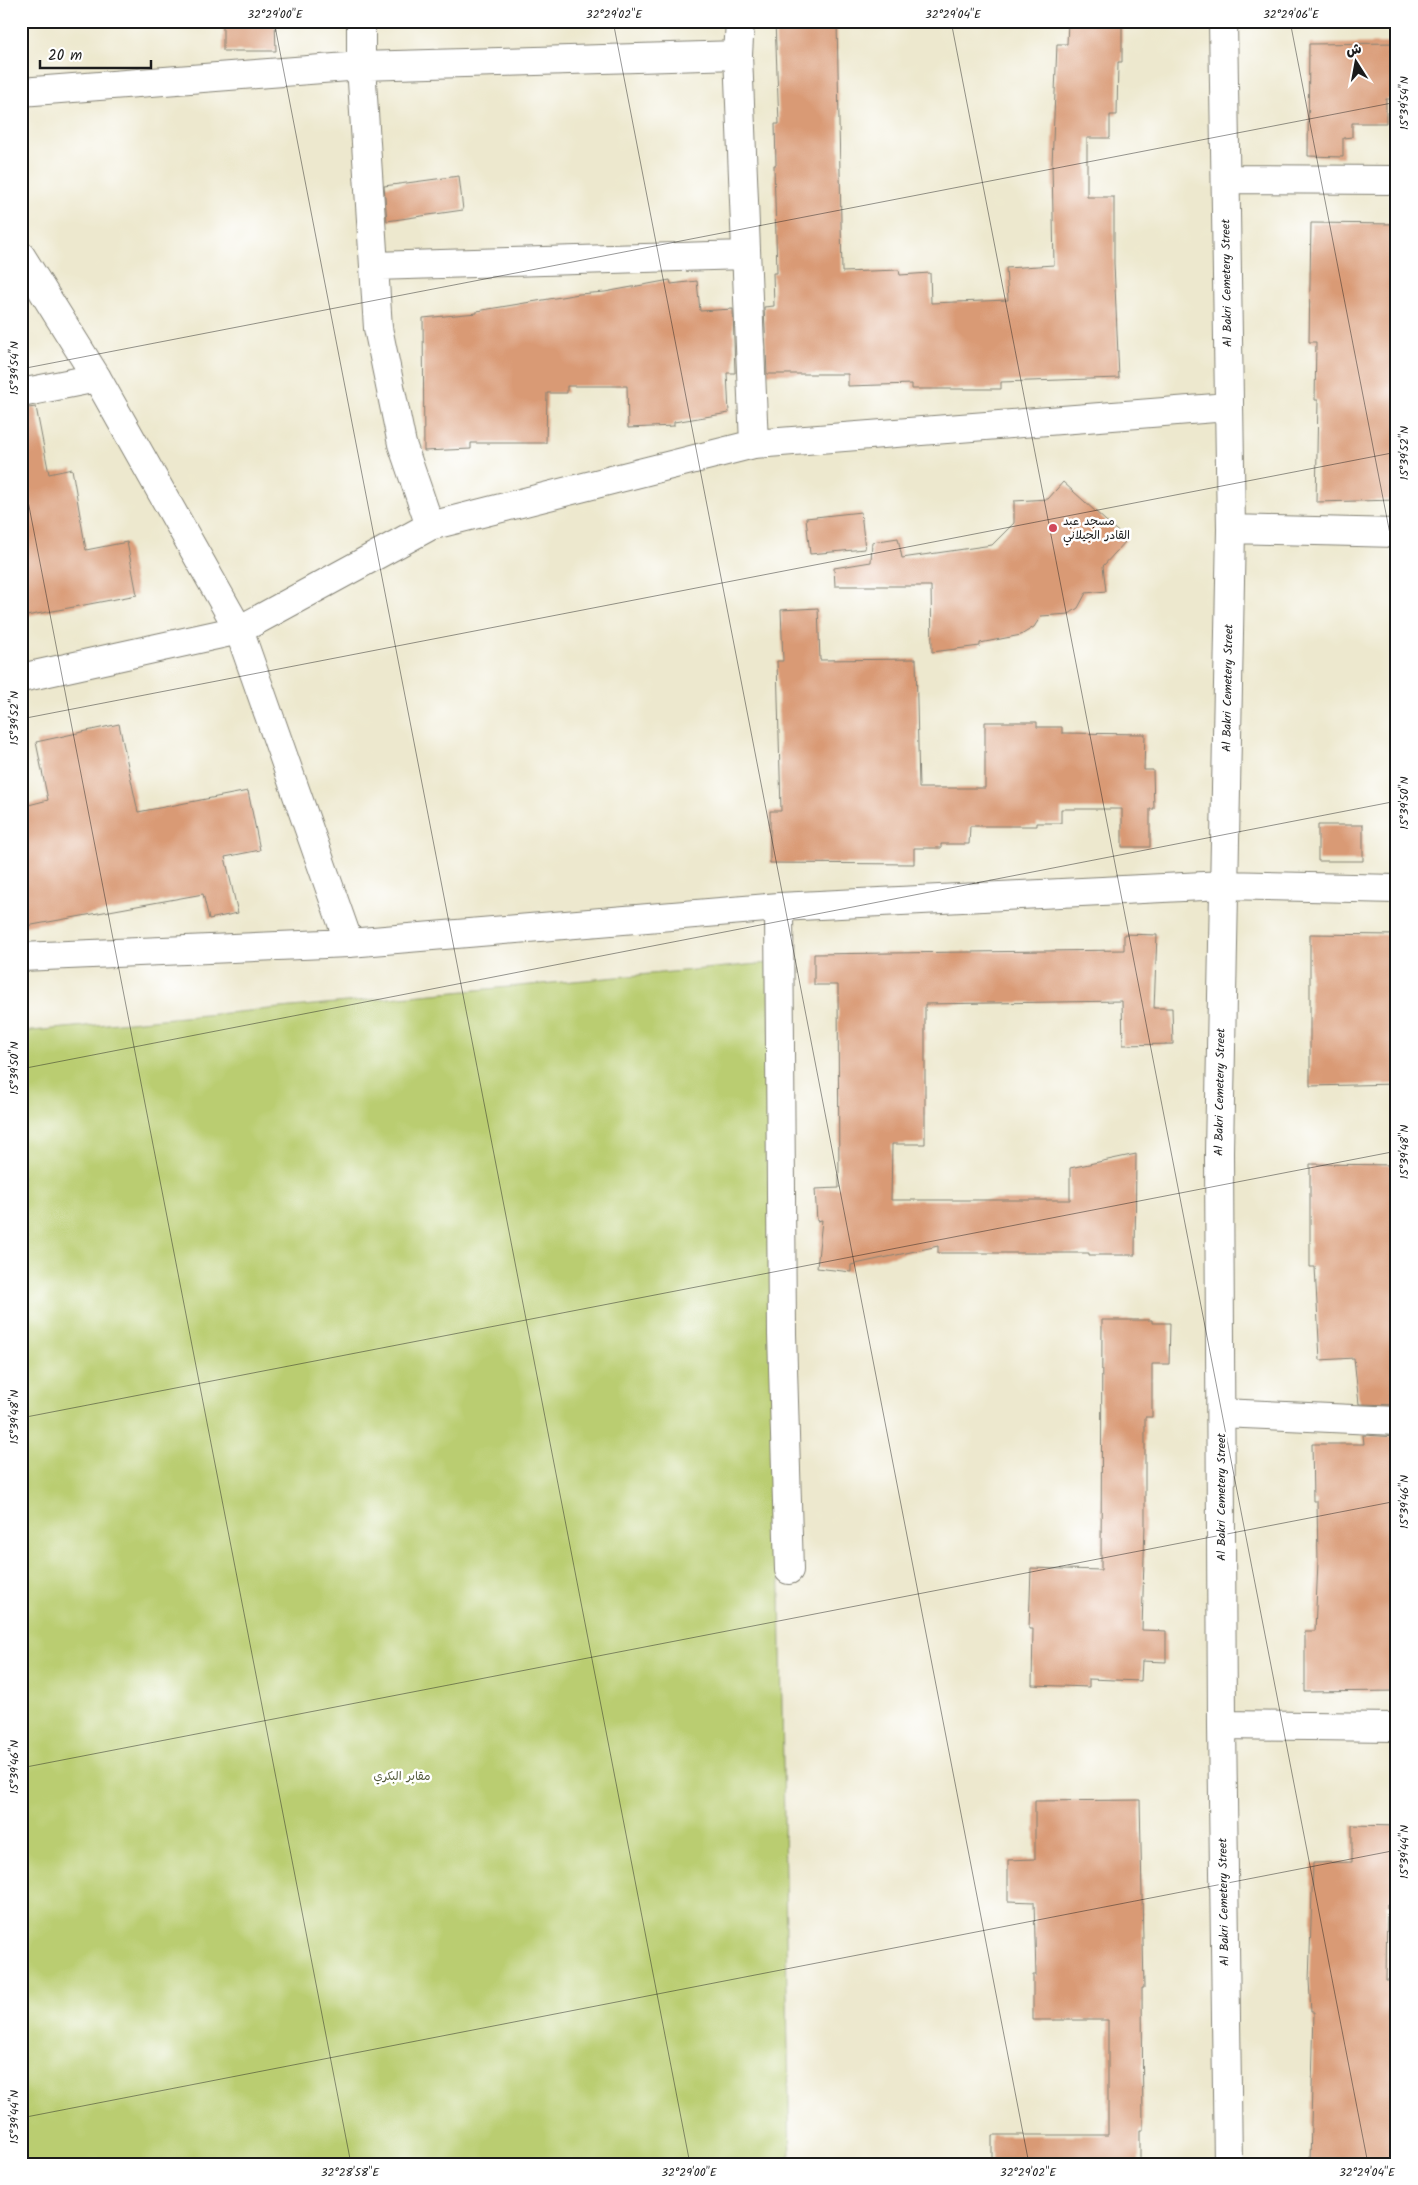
<svg xmlns="http://www.w3.org/2000/svg" width="1418" height="2185" viewBox="0 0 1418 2185" font-family="Kalam,'Playpen Sans Arabic',sans-serif">
	<style>
		.green { fill: #bacd71; stroke: #6b7446 }
		.building { fill: #d99a74 }
		.lines { fill: none; stroke-linecap: round; stroke-linejoin: round }
		.minor-casing { stroke: #848275; stroke-width: 30 }
		.minor { stroke: #fff; stroke-width: 28 }
		.ticks { fill: none; stroke: #1c1c1c; stroke-width: 1; stroke-opacity: 0.45 }
		.poi-dot { fill: #d1495b; stroke: #fff; stroke-width: 2 }
		.labels { text-anchor: middle; dominant-baseline: central; stroke-width: 5; stroke-linejoin: round; paint-order: stroke }
		.street-label { font-size: 12px; fill: #1c1c1c; stroke: #fff }
		.poi-label { font-size: 12px; fill: #1c1c1c; stroke: #fff; text-anchor: start }
		.park-label { font-size: 12px; fill: #535a3a; stroke: #fff }
		.neatline { fill: none; stroke: #1c1c1c; stroke-width: 2 }
		.ticks-label { font-size: 12px; text-anchor: middle; fill: #1c1c1c }
	</style>
	<rect width="100%" height="100%" fill="#fff"/>
	<filter id="ink" filterUnits="userSpaceOnUse"><feTurbulence type="fractalNoise" baseFrequency=".02" numOctaves="2"/><feDisplacementMap in="SourceGraphic" scale="10" xChannelSelector="R" yChannelSelector="G"/><feConvolveMatrix kernelMatrix="1 2 1 2 8 2 1 2 1" color-interpolation-filters="sRGB"/></filter>
	<filter id="wash" filterUnits="userSpaceOnUse"><feTurbulence type="fractalNoise" baseFrequency=".0096" numOctaves="4" result="noise"/><feDisplacementMap in="SourceGraphic" scale="20" xChannelSelector="R" yChannelSelector="G"/><feGaussianBlur stdDeviation="1.12" result="paint"/><feColorMatrix in="noise" values="0 0 0 0 0 0 0 0 0 0 0 0 0 0 0 0 0 1.4 0 .05"/><feComposite in="paint" operator="in"/></filter>
	<g filter="url(#wash)">
		<rect width="100%" height="100%" fill="#ede8ce"/>
		<!-- green -->
		<path class="green" d="M 769,963 L 790,2164 L 21,2164 L 21,1032 Z"/>
		<g id="blocks">
			<!-- building -->
			<path class="building" d="M 223,21 L 275,21 L 276,51 L 223,51 Z
				M 775,21 L 837,21 L 842,272 L 899,270 L 900,275 L 930,273 L 931,303 L 1008,300 L 1006,268 L 1054,265 L 1052,165 L 1057,44 L 1067,44 L 1068,21 L 1122,21 L 1122,62 L 1118,62 L 1117,115 L 1110,115 L 1110,138 L 1087,138 L 1087,197 L 1114,197 L 1114,263 L 1119,378 L 1001,382 L 1001,389 L 912,389 L 912,384 L 848,386 L 848,374 L 767,374 L 764,307 L 774,306 L 773,273 L 777,273 L 774,165 L 776,165 L 775,124 L 779,124 Z
				M 1397,43 L 1397,99 L 1386,99 L 1386,123 L 1352,123 L 1352,137 L 1343,138 L 1343,157 L 1308,156 L 1309,44 Z
				M 459,176 L 463,210 L 387,221 L 384,186 Z
				M 1311,223 L 1397,224 L 1397,500 L 1316,502 L 1318,400 L 1315,400 L 1316,342 L 1309,342 Z
				M 670,280 L 671,284 L 697,281 L 700,311 L 733,309 L 735,373 L 727,373 L 729,413 L 674,422 L 674,426 L 628,428 L 627,386 L 567,386 L 567,393 L 547,393 L 546,443 L 471,443 L 471,449 L 424,451 L 423,318 L 477,313 L 477,311 L 579,294 L 605,292 Z
				M 36,407 L 49,474 L 72,469 L 86,550 L 127,542 L 137,595 L 21,617 L 21,409 Z
				M 1063,482 L 1127,540 L 1103,566 L 1106,591 L 1086,593 L 1078,608 L 1069,614 L 1041,616 L 1034,627 L 1021,635 L 980,643 L 980,646 L 932,652 L 931,586 L 835,586 L 834,568 L 871,562 L 872,542 L 898,538 L 902,558 L 992,545 L 1014,523 L 1014,501 L 1048,499 Z
				M 861,512 L 865,549 L 810,554 L 806,518 Z
				M 818,608 L 820,660 L 916,659 L 919,788 L 985,788 L 985,722 L 1037,722 L 1037,727 L 1062,727 L 1062,733 L 1145,734 L 1144,770 L 1153,770 L 1154,809 L 1150,809 L 1150,847 L 1122,847 L 1122,809 L 1061,809 L 1061,823 L 1037,823 L 1037,826 L 970,826 L 969,844 L 941,844 L 941,848 L 914,848 L 914,864 L 770,863 L 770,811 L 781,811 L 777,661 L 783,661 L 781,610 Z
				M 119,724 L 138,812 L 248,791 L 260,850 L 225,857 L 238,913 L 209,919 L 203,894 L 21,927 L 21,807 L 48,800 L 36,742 Z
				M 1318,825 L 1363,825 L 1363,861 L 1318,861 Z
				M 1124,934 L 1157,935 L 1154,1008 L 1172,1008 L 1173,1044 L 1123,1045 L 1122,1001 L 925,1004 L 925,1144 L 892,1144 L 891,1200 L 1070,1200 L 1070,1168 L 1136,1154 L 1135,1255 L 1089,1255 L 1089,1253 L 938,1253 L 938,1246 L 851,1265 L 851,1272 L 817,1268 L 822,1220 L 817,1221 L 815,1189 L 839,1188 L 838,985 L 814,985 L 814,954 L 1124,950 Z
				M 1310,934 L 1397,935 L 1397,1084 L 1310,1086 Z
				M 1310,1164 L 1397,1165 L 1397,1405 L 1359,1404 L 1354,1358 L 1320,1360 L 1315,1267 L 1310,1267 Z
				M 1102,1320 L 1152,1320 L 1152,1323 L 1170,1323 L 1169,1364 L 1152,1364 L 1152,1417 L 1145,1417 L 1145,1523 L 1142,1630 L 1166,1631 L 1166,1662 L 1142,1661 L 1141,1681 L 1089,1679 L 1089,1687 L 1032,1685 L 1033,1629 L 1029,1629 L 1031,1568 L 1101,1570 Z
				M 1363,1435 L 1397,1437 L 1397,1691 L 1305,1692 L 1305,1631 L 1315,1631 L 1318,1561 L 1317,1501 L 1313,1501 L 1312,1444 L 1364,1444 Z
				M 1140,1800 L 1144,1988 L 1142,1988 L 1143,2130 L 1140,2130 L 1140,2164 L 992,2164 L 992,2135 L 1108,2135 L 1108,2020 L 1033,2020 L 1033,1975 L 1036,1975 L 1034,1902 L 1008,1901 L 1008,1860 L 1035,1859 L 1035,1801 Z
				M 1352,1825 L 1397,1826 L 1397,1904 L 1387,1904 L 1386,1980 L 1392,1980 L 1391,2025 L 1397,2025 L 1397,2162 L 1310,2161 L 1314,2012 L 1311,2012 L 1309,1981 L 1313,1863 L 1352,1862 Z"/>
		</g>
	</g>
	<g filter="url(#ink)">
		<use href="#blocks" fill-opacity="0" stroke="#848275" stroke-width="1"/>
		<g class="lines">
			<defs>
				<path id="minor" d="M 361,21 L 361,66 L 378,328 L 402,444 L 430,526
					M 740,21 L 738,55 L 754,444
					M 1223,21 L 1231,529 L 1219,1152 L 1222,1725 L 1228,2164
					M 21,92 L 361,66 L 738,55
					M 1226,179 L 1397,180
					M 21,256 L 97,378 L 239,630 L 349,943 L 779,907 L 1224,885 L 1397,889
					M 374,266 L 745,255
					M 21,393 L 97,378
					M 1231,529 L 1397,533
					M 21,678 L 239,630 L 430,526 L 754,444 L 1228,407
					M 779,907 L 782,1334 L 789,1570
					M 21,957 L 349,943
					M 1221,1413 L 1397,1421
					M 1222,1725 L 1397,1727"/>
			</defs>
			<!-- minor casing -->
			<use href="#minor" class="minor-casing"/>
			<!-- minor -->
			<use href="#minor" class="minor"/>
		</g>
	</g>
	<!-- ticks -->
	<path class="ticks" d="M 274,21 L 690,2164M 613,21 L 1029,2164M 951,21 L 1368,2164M 1290,21 L 1397,570M 21,369 L 1397,102M 21,465 L 351,2164M 21,719 L 1397,452M 21,1069 L 1397,801M 21,1418 L 1397,1151M 21,1768 L 1397,1501M 21,2118 L 1397,1850"/>
	<!-- markers -->
	<circle class="poi-dot" cx="1053" cy="528" r="5"/>
	<g class="labels">
		<!-- street labels -->
		<g class="street-label">
			<text transform="translate(1227 283) rotate(-91)">Al Bakri Cemetery Street</text>
			<text transform="translate(1228 688) rotate(-89)">Al Bakri Cemetery Street</text>
			<text transform="translate(1220 1092) rotate(-89)">Al Bakri Cemetery Street</text>
			<text transform="translate(1221 1497) rotate(-90)">Al Bakri Cemetery Street</text>
			<text transform="translate(1224 1902) rotate(-91)">Al Bakri Cemetery Street</text>
		</g>
		<!-- poi labels -->
		<g class="poi-label">
			<text x="1063" y="521">مسجد عبد<tspan x="1063" dy="14">القادر الجيلاني</tspan></text>
		</g>
		<!-- park labels -->
		<g class="park-label">
			<text x="402" y="1776">مقابر البكري</text>
		</g>
	</g>
	<!-- margin -->
	<rect width="1418" height="2185" fill="none" stroke="#fff" stroke-width="55"/>
	<!-- north arrow -->
	<g transform="translate(1356 62) rotate(349)" stroke="#ffffff" stroke-width="4" paint-order="stroke">
	<path d="M0-4L9 19L0 12L-9 19Z" fill="#1c1c1c"/>
	<text y="-8" font-size="14" font-weight="bold" text-anchor="middle" fill="#1c1c1c">ش</text>
	</g>
	<!-- scale -->
	<path d="M40 60v8h111v-8" fill="none" stroke="#1c1c1c" stroke-width="2.5"/>
	<text x="48" y="60" font-size="15" fill="#1c1c1c" stroke="#ffffff" stroke-width="4" paint-order="stroke">20 m</text>
	<rect x="28" y="28" width="1362" height="2130" class="neatline"/>
	<g class="ticks-label">
		<text x="275" y="18">32°29'00"E</text>
		<text x="614" y="18">32°29'02"E</text>
		<text x="953" y="18">32°29'04"E</text>
		<text x="1291" y="18">32°29'06"E</text>
		<text transform="translate(1404 103) rotate(-90)" y="4">15°39'54"N</text>
		<text transform="translate(14 368) rotate(-90)" y="4">15°39'54"N</text>
		<text transform="translate(1404 453) rotate(-90)" y="4">15°39'52"N</text>
		<text transform="translate(14 718) rotate(-90)" y="4">15°39'52"N</text>
		<text transform="translate(1404 803) rotate(-90)" y="4">15°39'50"N</text>
		<text transform="translate(14 1068) rotate(-90)" y="4">15°39'50"N</text>
		<text transform="translate(1404 1152) rotate(-90)" y="4">15°39'48"N</text>
		<text transform="translate(14 1417) rotate(-90)" y="4">15°39'48"N</text>
		<text transform="translate(1404 1502) rotate(-90)" y="4">15°39'46"N</text>
		<text transform="translate(14 1767) rotate(-90)" y="4">15°39'46"N</text>
		<text transform="translate(1404 1852) rotate(-90)" y="4">15°39'44"N</text>
		<text transform="translate(14 2117) rotate(-90)" y="4">15°39'44"N</text>
		<text x="350" y="2176">32°28'58"E</text>
		<text x="689" y="2176">32°29'00"E</text>
		<text x="1028" y="2176">32°29'02"E</text>
		<text x="1367" y="2176">32°29'04"E</text>
	</g>
</svg>
